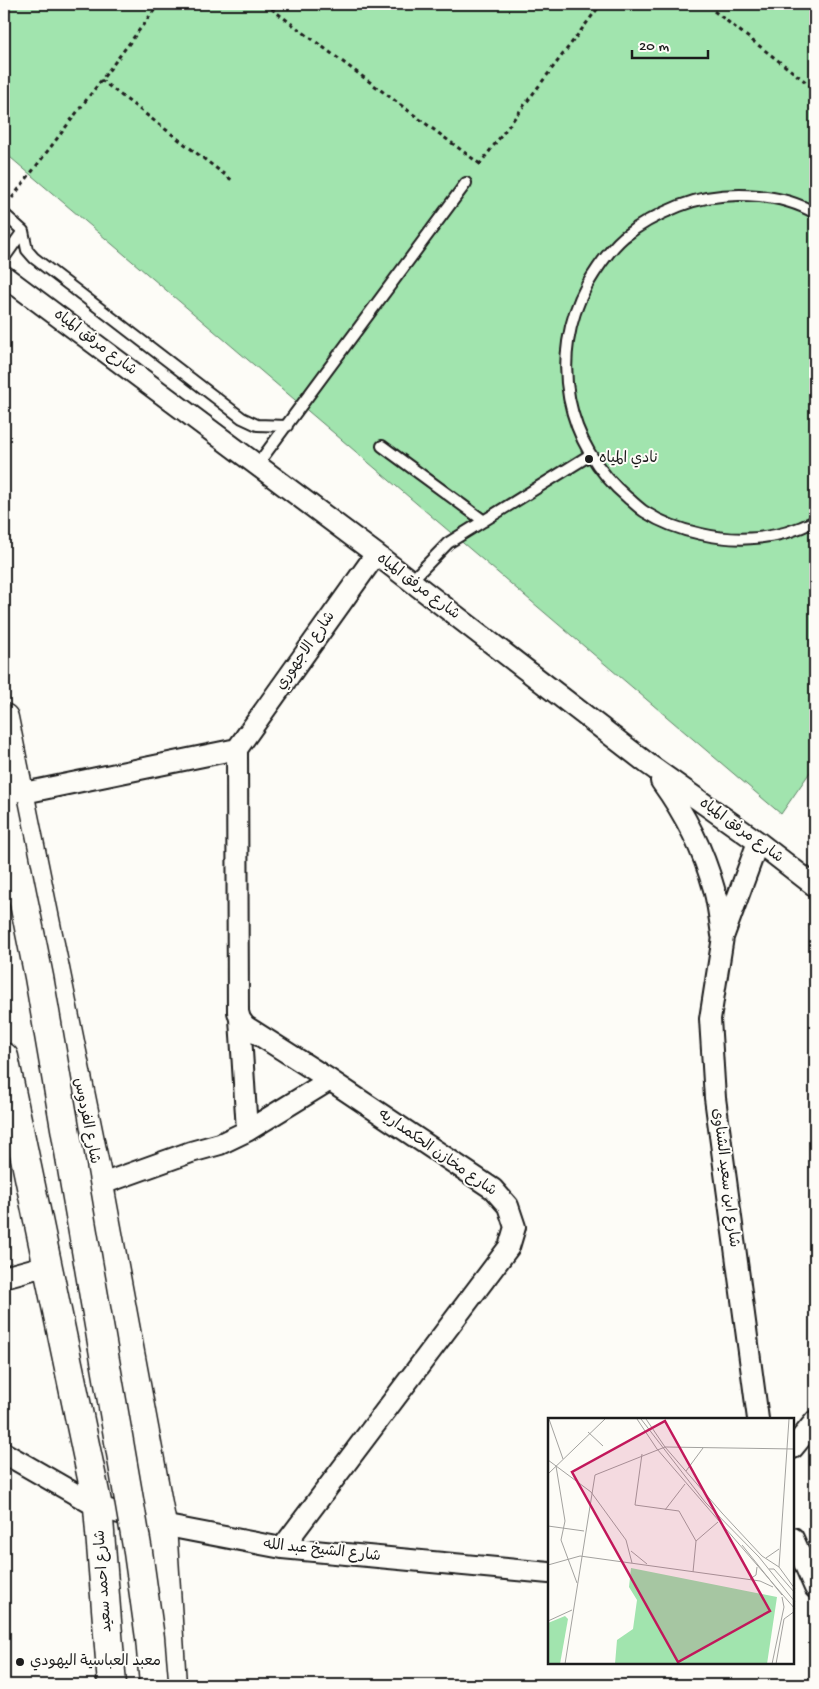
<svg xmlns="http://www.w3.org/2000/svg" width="819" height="1689" viewBox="0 0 819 1689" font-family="'Gochi Hand','Playpen Sans Arabic',sans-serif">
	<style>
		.green { fill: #a1e4ae; stroke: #5e8065 }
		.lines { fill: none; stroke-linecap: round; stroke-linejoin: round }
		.service-casing { stroke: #1c1c1c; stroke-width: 14 }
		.minor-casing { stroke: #1c1c1c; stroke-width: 24 }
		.secondary-casing { stroke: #1c1c1c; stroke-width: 31 }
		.path { stroke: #1c1c1c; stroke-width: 3; stroke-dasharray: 4 4; stroke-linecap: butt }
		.service { stroke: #fdfcf7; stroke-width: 10 }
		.minor { stroke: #fdfcf7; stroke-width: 20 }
		.secondary { stroke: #fdfcf7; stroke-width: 28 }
		.secondary-bridge-casing { stroke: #1c1c1c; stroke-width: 31; stroke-linecap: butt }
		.secondary-bridge { stroke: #fdfcf7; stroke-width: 28 }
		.poi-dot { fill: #1c1c1c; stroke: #fdfcf7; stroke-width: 2 }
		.labels { text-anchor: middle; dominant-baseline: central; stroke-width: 4; stroke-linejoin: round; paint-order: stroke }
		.street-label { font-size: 15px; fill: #1c1c1c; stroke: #fdfcf7 }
		.poi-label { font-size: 15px; fill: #1c1c1c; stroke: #fdfcf7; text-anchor: start }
		.inset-road { fill: none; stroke: #a3a29f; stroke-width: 1 }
		.view { fill: #c2185b; fill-opacity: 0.15; stroke: #c2185b; stroke-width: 2.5 }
		.inset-edge { fill: none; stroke: #1c1c1c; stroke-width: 2.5 }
	</style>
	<rect width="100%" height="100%" fill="#fdfcf7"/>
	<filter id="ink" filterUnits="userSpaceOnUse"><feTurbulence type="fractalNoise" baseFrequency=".02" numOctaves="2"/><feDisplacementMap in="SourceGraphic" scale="10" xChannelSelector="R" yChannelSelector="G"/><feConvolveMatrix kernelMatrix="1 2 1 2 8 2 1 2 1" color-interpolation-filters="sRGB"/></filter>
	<g filter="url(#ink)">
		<!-- green -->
		<path class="green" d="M 4,4 L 815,4 L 815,765 L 781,814 L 4,152 Z"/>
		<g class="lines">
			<defs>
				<path id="service" d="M 815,213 C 778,191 719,190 679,206 C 659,214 641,223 624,237 C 609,250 597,268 587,285 C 548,357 565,445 628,498 C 633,502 639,508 645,512 C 662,523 682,530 701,534 C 740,543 780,539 815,521
					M 4,214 L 23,231 L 27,250 L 34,258 L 242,418 L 257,425 L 287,426
					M 4,258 L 23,231
					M 382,446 L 484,521
					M 257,465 L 466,183
					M 411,581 L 448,543 L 590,455"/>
				<path id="minor" d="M 4,276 L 376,554 L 648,764 L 758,842 L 815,886
					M 237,749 L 238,1012 L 240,1019 L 245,1026 L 330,1080 L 493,1189 L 508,1206 L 515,1227 L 509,1247 L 282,1548
					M 237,749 L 376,554
					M 661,781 C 685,814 703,849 714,889 C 718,904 720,920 722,935
					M 19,794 L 237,749
					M 758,842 L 723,937 L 710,1019 L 715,1098 L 758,1419
					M 240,1019 L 247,1131
					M 99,1185 L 191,1152 L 220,1144 L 247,1131 L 330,1080
					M 4,1277 L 48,1265
					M 793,1448 L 815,1421
					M 4,1453 L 98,1507 L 162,1525 L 282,1548 L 549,1573
					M 793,1538 L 815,1588"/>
				<path id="secondary" d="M 4,718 L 99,1185 L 162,1525 L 172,1685
					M 4,1057 L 98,1507 L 112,1685"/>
			</defs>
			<!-- service casing -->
			<use href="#service" class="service-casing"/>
			<!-- minor casing -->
			<use href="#minor" class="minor-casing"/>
			<!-- secondary casing -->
			<use href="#secondary" class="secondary-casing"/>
			<!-- path -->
			<path class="path" d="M 265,4 L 480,164
				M 714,11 L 815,89
				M 101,80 L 233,181
				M 479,165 L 601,4
				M 12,198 L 159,4"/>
			<!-- service -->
			<use href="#service" class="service"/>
			<!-- minor -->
			<use href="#minor" class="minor"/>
			<!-- secondary -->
			<use href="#secondary" class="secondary"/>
			<defs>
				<path id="secondary-bridge" d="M 4,804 L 39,977 L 138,1552 L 150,1638 L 154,1685"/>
			</defs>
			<!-- secondary-bridge casing -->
			<use href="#secondary-bridge" class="secondary-bridge-casing"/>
			<!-- secondary-bridge -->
			<use href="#secondary-bridge" class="secondary-bridge"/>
		</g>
	</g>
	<!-- markers -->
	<g class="poi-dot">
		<circle cx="589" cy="459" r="5"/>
		<circle cx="20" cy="1662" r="5"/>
	</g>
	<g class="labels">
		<!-- street labels -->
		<g class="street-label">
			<text transform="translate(95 343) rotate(37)">شارع مرفق المياه</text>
			<text transform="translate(418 587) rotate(37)">شارع مرفق المياه</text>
			<text transform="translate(306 651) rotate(-55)">شارع الاجهوري</text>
			<text transform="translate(741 831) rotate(36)">شارع مرفق المياه</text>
			<text transform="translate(86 1121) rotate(79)">شارع الفردوس</text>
			<text transform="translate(437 1153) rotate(35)">شارع مخازن الحكمداريه</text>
			<text transform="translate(725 1178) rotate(83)">شارع ابن سعيد الشناوى</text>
			<text transform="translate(322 1551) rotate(6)">شارع الشيخ عبد الله</text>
			<text transform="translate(104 1581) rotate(-94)">شارع احمد سعيد</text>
		</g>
		<!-- poi labels -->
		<g class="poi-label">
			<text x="599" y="459">نادي المياه</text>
			<text x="30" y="1662">معبد العباسية اليهودي</text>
		</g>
	</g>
	<!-- overview -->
	<g transform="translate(548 1418)">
		<rect width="246" height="246" fill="#fdfcf7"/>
		<path d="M 17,198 L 20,201 L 12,246 L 0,246 L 0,205 Z" fill="#a1e4ae"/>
		<path d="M 83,150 L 229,179 L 219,246 L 67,246 L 69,222 L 85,211 L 89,182 L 81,169 Z" fill="#a1e4ae"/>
		<path class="inset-road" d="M 1,1 L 15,41M 89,1 L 109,31 L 247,191M 93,1 L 157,84 L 211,139 L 247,184M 98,1 L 117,29 L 174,95 L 214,138 L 231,149 L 247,171M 40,14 L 55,28M 94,36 L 87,87 L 131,93 L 148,123M 0,42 L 43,74 L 78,122 L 84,145M 8,48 L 17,103 L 13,122 L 29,165M 138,53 L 155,30M 0,56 L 57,1M 117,92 L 137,66M 0,108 L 36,113M 148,123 L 170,104M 194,127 L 234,177M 83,133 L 99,146M 218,140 L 231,131M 0,147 L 32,138 L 212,163 L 225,169M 231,149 L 241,1M 221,151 L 226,151 L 247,175M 145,154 L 148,123M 202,161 L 208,157 L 209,149M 0,203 L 24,192M 17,246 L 47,57 L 117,29 L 247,31M 224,246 L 236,189 L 234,179M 228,246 L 236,201 L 247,193"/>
		<path class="view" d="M 117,3 L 222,193 L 130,244 L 24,54 Z"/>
		<rect width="246" height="246" class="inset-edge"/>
	</g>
	<!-- margin -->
	<rect width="819" height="1689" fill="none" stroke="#fdfcf7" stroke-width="20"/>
	<rect x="10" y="10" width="799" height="1669" fill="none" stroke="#1c1c1c" stroke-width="2" filter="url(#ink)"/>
	<!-- scale -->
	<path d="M632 50v8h76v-8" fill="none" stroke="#1c1c1c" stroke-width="2.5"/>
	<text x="639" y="50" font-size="15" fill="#1c1c1c" stroke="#fdfcf7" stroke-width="4" paint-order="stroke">20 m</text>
</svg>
